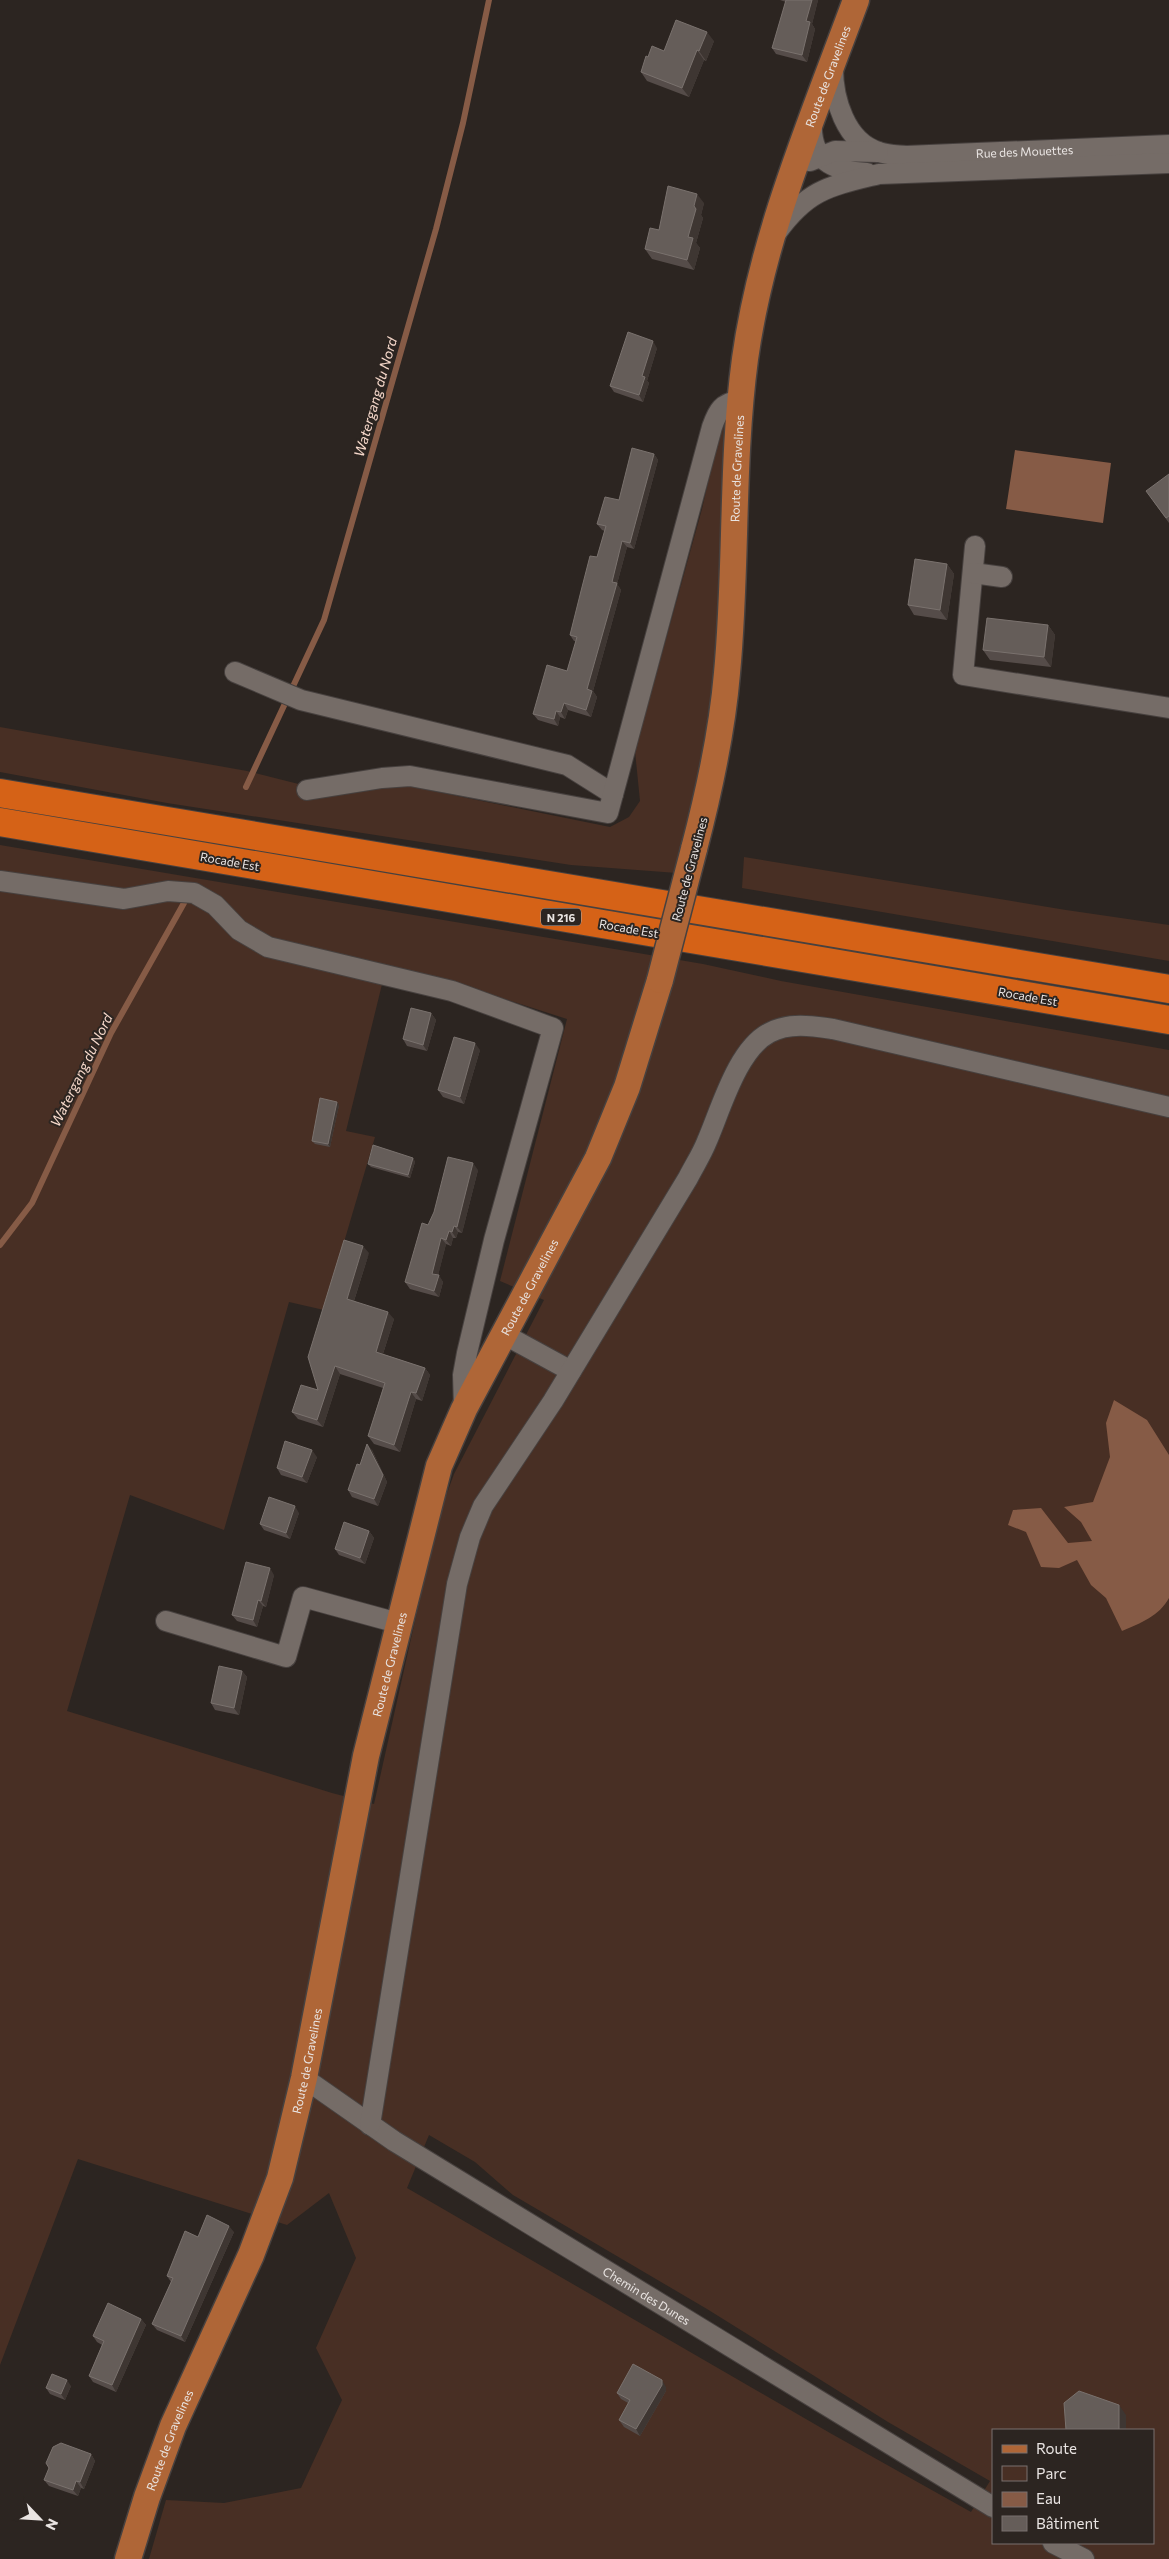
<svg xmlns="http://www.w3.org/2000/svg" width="1169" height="2559" viewBox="0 0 1169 2559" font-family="Commissioner,sans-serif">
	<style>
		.green { fill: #482f24; fill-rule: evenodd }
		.water { fill: #865b46 }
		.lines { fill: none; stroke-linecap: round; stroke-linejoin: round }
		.stream { stroke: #865b46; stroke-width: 6 }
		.minor-casing { stroke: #47413f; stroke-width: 22 }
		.major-casing { stroke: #47413f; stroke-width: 29 }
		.highway-casing { stroke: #47413f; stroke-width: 30 }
		.minor { stroke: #756c67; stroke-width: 20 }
		.major { stroke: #af6637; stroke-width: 26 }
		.highway { stroke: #d56217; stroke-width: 28 }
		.major-bridge-casing { stroke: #47413f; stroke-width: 29; stroke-linecap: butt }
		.major-bridge { stroke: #af6637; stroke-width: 26 }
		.wall { fill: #554c49 }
		.shaded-wall { fill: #3e3632 }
		.building { fill: #655d59; stroke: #7a726e }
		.labels { text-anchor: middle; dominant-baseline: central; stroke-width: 4; stroke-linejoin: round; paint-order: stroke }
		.shield { fill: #2c2521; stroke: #b0aba8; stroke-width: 1 }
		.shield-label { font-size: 11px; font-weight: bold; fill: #e9e4e2 }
		.street-label { font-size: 12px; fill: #e9e4e2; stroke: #2c2521 }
		.water-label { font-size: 14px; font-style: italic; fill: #f7d9cb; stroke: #2c2521 }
	</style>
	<rect width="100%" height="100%" fill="#2c2521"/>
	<!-- green -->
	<path class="green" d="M 724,425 L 717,652 L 702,756 L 677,873 L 571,865 L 167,803 L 0,772 L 0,727 L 247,771 L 342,795 L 403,785 L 610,827 L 629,817 L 640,801 L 635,751 L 702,509 L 719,433 Z
		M 0,845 L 703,964 L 781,981 L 1169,1050 L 1169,2559 L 149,2559 L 166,2500 L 224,2503 L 301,2488 L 342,2400 L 316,2348 L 356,2258 L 329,2193 L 287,2225 L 78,2159 L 0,2365 ZM 386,968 L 449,981 L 567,1019 L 500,1281 L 544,1300 L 454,1474 L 438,1518 L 374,1804 L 332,1793 L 67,1711 L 130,1495 L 224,1530 L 289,1302 L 324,1310 L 375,1137 L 346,1131 ZM 429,2135 L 475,2162 L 513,2195 L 707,2309 L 888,2422 L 990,2481 L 971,2512 L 830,2433 L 407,2188 ZM 993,2430 L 1153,2430 L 1153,2543 L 993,2543 Z
		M 744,857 L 1066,910 L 1169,925 L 1169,961 L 742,888 Z"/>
	<!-- water -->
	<path class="water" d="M 1015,450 L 1111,463 L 1103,523 L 1006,509 Z
		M 1114,1400 L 1147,1420 L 1169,1455 L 1169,1598 C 1159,1616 1141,1623 1122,1631 L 1106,1598 L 1091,1585 L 1077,1560 L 1059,1568 L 1041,1567 L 1026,1532 L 1008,1525 L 1013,1510 L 1041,1508 L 1068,1543 L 1092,1541 L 1081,1522 L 1064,1507 L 1093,1502 L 1110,1457 L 1106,1423 Z"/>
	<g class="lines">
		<!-- stream -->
		<path class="stream" d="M 246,787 L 324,620 L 436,229 L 463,123 L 489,0
			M 0,1245 L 32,1203 L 111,1033 L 184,903"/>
		<defs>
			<g id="minor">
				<path id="s1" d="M 833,68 C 833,98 845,142 879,152 C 887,155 897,155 906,156 L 1169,145"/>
				<path d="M 812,122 C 810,160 832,171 867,173"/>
				<path d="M 810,161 L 835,151 L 878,152"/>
				<path d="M 777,232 C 808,189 830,186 879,174 L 1169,163"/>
				<path d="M 975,546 L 963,675 L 1169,708"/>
				<path d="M 973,573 L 1002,577"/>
				<path d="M 235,672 L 301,700 L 567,765 L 613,794"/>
				<path d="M 307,790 L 382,778 L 410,776 L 608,813 L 712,427 C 718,410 722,403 740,400"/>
				<path d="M 0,881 L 124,899 L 168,891 L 194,893 L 215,905 L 239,930 L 268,947 L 452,991 L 553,1028 L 494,1240 L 467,1353 L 463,1375 L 464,1409"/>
				<path d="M 505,1335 L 571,1371"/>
				<path d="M 166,1621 L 286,1657 L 303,1597 L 398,1623"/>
				<path id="s2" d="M 304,2078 L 394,2141 L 993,2507"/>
				<path d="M 370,2125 L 457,1584 L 470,1537 L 483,1506 L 553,1401 L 688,1178 C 694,1166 702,1154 707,1141 C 721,1109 737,1050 769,1033 C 789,1022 813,1026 833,1029 L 1169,1107"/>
				<path d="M 1053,2543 L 1084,2559"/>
			</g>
			<g id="major">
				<path id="s3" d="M 694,849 C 709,792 722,733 727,673 C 737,569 731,463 745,359 C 762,235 813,117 856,0"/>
				<path id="s4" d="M 128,2559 L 147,2497 L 173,2426 L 251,2255 L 280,2178 L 304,2078 L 366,1756 L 439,1466 L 464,1409 L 598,1158 L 627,1087 L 660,980"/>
			</g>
			<path id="highway" d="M 0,793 L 1169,989
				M 0,822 L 1169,1020"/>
		</defs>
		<!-- minor casing -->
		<use href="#minor" class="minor-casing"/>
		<!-- major casing -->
		<use href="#major" class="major-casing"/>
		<!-- highway casing -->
		<use href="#highway" class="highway-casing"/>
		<!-- minor -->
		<use href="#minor" class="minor"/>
		<!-- major -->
		<use href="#major" class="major"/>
		<!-- highway -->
		<use href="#highway" class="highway"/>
		<defs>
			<path id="major-bridge" d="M 660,980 L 694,849"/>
		</defs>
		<!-- major-bridge casing -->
		<use href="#major-bridge" class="major-bridge-casing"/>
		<!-- major-bridge -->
		<use href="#major-bridge" class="major-bridge"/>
	</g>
	<!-- wall -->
	<path class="wall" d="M 780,0 L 818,0 L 812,24 L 815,29 L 807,62 L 776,54 L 772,48 L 786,2 Z
		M 714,41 L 706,61 L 704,60 L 689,97 L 647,81 L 641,72 L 648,57 L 664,51 Z
		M 704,203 L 701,215 L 703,218 L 696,243 L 700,248 L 694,270 L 652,259 L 645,249 L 659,230 Z
		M 657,348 L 647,381 L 649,383 L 643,402 L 614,392 L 610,386 Z
		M 654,454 L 658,460 L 634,549 L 627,547 L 617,584 L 621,590 L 593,691 L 597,697 L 591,717 L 568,710 L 565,719 L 560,717 L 558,726 L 538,720 L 533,714 L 567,671 L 576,641 L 574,641 L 570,635 L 597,557 L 605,531 L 602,530 L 597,524 L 619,500 Z
		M 1169,474 L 1169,523 L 1153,501 Z
		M 947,564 L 954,574 L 947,620 L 914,615 L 908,605 Z
		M 1048,625 L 1055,635 L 1051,667 L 990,660 L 983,650 Z
		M 431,1013 L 436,1020 L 427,1051 L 407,1046 L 403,1039 Z
		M 480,1050 L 464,1104 L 443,1097 L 438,1090 Z
		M 339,1105 L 330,1147 L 315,1144 L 312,1141 Z
		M 413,1158 L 415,1162 L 410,1178 L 371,1167 L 368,1164 Z
		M 478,1170 L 462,1233 L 458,1232 L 456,1238 L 453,1238 L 451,1246 L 446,1244 L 438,1275 L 443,1282 L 439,1297 L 410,1289 L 405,1282 Z
		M 369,1253 L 354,1301 L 394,1319 L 383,1354 L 425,1368 L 430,1375 L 422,1401 L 416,1399 L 400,1452 L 374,1444 L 368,1436 L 383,1388 L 340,1374 L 323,1427 L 298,1419 L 292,1412 L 318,1390 Z
		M 372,1450 L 387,1482 L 378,1506 L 352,1497 L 348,1490 L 360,1465 Z
		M 317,1457 L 307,1483 L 281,1475 L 277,1468 Z
		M 299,1513 L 290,1539 L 264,1530 L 260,1524 Z
		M 369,1531 L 374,1538 L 365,1564 L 339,1555 L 335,1549 Z
		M 274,1575 L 266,1607 L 263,1606 L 257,1627 L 237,1621 L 232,1615 Z
		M 242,1671 L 247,1677 L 239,1715 L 215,1710 L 211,1703 Z
		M 234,2232 L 185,2342 L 157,2330 L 152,2324 L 171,2282 L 167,2276 L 198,2237 Z
		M 141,2319 L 146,2325 L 116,2392 L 93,2382 L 89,2376 L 102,2345 L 97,2342 L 93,2336 Z
		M 71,2386 L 65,2400 L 50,2394 L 46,2388 Z
		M 666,2387 L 666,2391 L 640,2436 L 624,2427 L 619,2420 L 628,2403 L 621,2399 L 617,2393 Z
		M 91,2454 L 95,2461 L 84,2489 L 81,2488 L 78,2496 L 49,2486 L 44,2480 Z"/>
	<!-- shaded-wall -->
	<path class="shaded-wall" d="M 812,0 L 818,0 L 812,24 L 815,29 L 807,62 L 802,55 L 806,21 Z
		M 707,32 L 714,41 L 706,61 L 699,51 Z
		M 697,50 L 704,60 L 689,97 L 682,88 Z
		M 697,194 L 704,203 L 701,215 L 703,218 L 696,243 L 700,248 L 694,270 L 687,260 L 688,237 Z
		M 653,341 L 657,348 L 647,381 L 649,383 L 643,402 L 639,395 L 642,376 Z
		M 654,454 L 658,460 L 634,549 L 630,543 Z
		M 622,541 L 627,547 L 617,584 L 621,590 L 593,691 L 597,697 L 591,717 L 586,710 L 587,689 L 612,582 Z
		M 947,564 L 954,574 L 947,620 L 940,610 Z
		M 1048,625 L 1055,635 L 1051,667 L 1044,657 Z
		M 564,703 L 568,710 L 565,719 L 561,712 Z
		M 556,711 L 560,717 L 558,726 L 554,719 Z
		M 431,1013 L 436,1020 L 427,1051 L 423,1045 Z
		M 475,1043 L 480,1050 L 464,1104 L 460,1097 Z
		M 337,1102 L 339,1105 L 330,1147 L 328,1144 Z
		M 413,1158 L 415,1162 L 410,1178 L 408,1175 Z
		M 473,1163 L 478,1170 L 462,1233 L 457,1227 Z
		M 454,1226 L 458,1232 L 456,1238 L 452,1232 Z
		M 449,1231 L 453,1238 L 451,1246 L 446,1240 Z
		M 441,1238 L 446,1244 L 437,1280 L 432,1274 Z
		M 363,1246 L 369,1253 L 352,1307 L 347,1299 Z
		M 439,1275 L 443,1282 L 439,1297 L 434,1291 Z
		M 388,1312 L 394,1319 L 381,1360 L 376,1352 Z
		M 335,1366 L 340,1374 L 323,1427 L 317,1420 Z
		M 425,1368 L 430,1375 L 422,1401 L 416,1393 Z
		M 411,1392 L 416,1399 L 400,1452 L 394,1445 Z
		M 367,1444 L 372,1450 L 387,1482 L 378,1506 L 374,1499 Z
		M 312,1450 L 317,1457 L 307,1483 L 302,1477 Z
		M 295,1506 L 299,1513 L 290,1539 L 286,1533 Z
		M 369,1531 L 374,1538 L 365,1564 L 360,1558 Z
		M 270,1568 L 274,1575 L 266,1607 L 261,1601 Z
		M 258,1600 L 263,1606 L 257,1627 L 253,1620 Z
		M 242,1671 L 247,1677 L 239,1715 L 234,1708 Z
		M 229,2226 L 234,2232 L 185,2342 L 181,2336 Z
		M 141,2319 L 146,2325 L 116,2392 L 112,2385 Z
		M 67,2380 L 71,2386 L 65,2400 L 61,2394 Z
		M 662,2380 L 666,2387 L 666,2391 L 640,2436 L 636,2429 Z
		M 1119,2405 L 1126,2415 L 1126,2430 L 1119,2430 Z
		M 91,2454 L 95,2461 L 84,2489 L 80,2482 Z
		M 76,2481 L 81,2488 L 78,2496 L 73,2490 Z"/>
	<!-- building -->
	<path class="building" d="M 786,0 L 812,0 L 806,21 L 810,22 L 802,55 L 772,48 Z
		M 676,20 L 707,32 L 699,51 L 697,50 L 682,88 L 641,72 L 646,56 L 648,57 L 652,46 L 664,51 Z
		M 668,186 L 697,194 L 694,206 L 696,209 L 688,237 L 693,238 L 687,260 L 645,249 L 650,228 L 659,230 Z
		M 628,332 L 653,341 L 642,376 L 645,377 L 639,395 L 610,386 Z
		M 632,448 L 654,454 L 630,543 L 622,541 L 612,582 L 617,583 L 587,689 L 592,691 L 586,710 L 564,703 L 561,712 L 556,711 L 554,719 L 533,714 L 547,665 L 567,671 L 577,637 L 570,635 L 581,591 L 590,556 L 597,557 L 606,526 L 597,524 L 605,497 L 619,500 Z
		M 1169,474 L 1169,516 L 1166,518 L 1146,491 Z
		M 915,559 L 947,564 L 940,610 L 908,605 Z
		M 987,618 L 1048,625 L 1044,657 L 983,650 Z
		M 411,1008 L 431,1013 L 423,1045 L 403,1039 Z
		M 454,1037 L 475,1043 L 460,1097 L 438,1090 Z
		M 320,1098 L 337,1102 L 328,1144 L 312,1141 Z
		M 373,1145 L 413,1158 L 408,1175 L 368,1164 Z
		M 448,1157 L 473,1163 L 457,1227 L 454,1226 L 452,1232 L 449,1231 L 446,1240 L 441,1238 L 432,1274 L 439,1275 L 434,1291 L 405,1282 L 422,1223 L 428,1225 L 434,1212 Z
		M 344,1240 L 363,1246 L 347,1299 L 388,1312 L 376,1352 L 425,1368 L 416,1393 L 411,1392 L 394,1445 L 368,1436 L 385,1383 L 335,1366 L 317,1420 L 292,1412 L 301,1385 L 318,1390 L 308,1357 Z
		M 285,1441 L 312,1450 L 302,1477 L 277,1468 Z
		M 367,1444 L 383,1475 L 374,1499 L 348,1490 L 357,1464 L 360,1465 Z
		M 269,1497 L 295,1506 L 286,1533 L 260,1524 Z
		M 344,1522 L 369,1531 L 360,1558 L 335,1549 Z
		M 246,1562 L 270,1568 L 261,1601 L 258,1600 L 253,1620 L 232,1615 Z
		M 219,1666 L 242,1671 L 234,1708 L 211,1703 Z
		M 207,2215 L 229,2226 L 181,2336 L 152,2324 L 173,2278 L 167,2276 L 185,2231 L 198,2237 Z
		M 108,2303 L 141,2319 L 112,2385 L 89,2376 L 104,2341 L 93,2336 Z
		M 633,2364 L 662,2380 L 662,2385 L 636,2429 L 619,2420 L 630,2400 L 617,2393 Z
		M 52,2374 L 67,2380 L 61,2394 L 46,2388 Z
		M 1079,2391 L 1119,2405 L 1119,2430 L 1066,2430 L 1064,2403 Z
		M 61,2443 L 91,2454 L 80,2482 L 76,2481 L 73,2490 L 44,2480 L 49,2468 L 46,2463 L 53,2447 Z"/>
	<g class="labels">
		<!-- shield labels -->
		<rect class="shield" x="541" y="908.5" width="40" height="17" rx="4"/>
		<g class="shield-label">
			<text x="561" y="917">N 216</text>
		</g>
		<!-- street labels -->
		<g class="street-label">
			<text stroke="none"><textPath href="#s3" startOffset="789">Route de Gravelines</textPath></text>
			<text stroke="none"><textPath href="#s1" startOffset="248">Rue des Mouettes</textPath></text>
			<text stroke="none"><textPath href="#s3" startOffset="384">Route de Gravelines</textPath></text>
			<text transform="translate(230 861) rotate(10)">Rocade Est</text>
			<text transform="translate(689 869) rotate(-75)">Route de Gravelines</text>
			<text transform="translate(629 928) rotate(10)">Rocade Est</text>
			<text transform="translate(1028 996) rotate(10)">Rocade Est</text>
			<text stroke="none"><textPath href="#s4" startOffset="1341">Route de Gravelines</textPath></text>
			<text stroke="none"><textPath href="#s4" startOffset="936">Route de Gravelines</textPath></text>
			<text stroke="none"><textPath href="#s4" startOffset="531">Route de Gravelines</textPath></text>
			<text stroke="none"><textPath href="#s2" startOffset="406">Chemin des Dunes</textPath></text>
			<text stroke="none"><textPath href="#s4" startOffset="126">Route de Gravelines</textPath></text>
		</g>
		<!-- water labels -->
		<g class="water-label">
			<text transform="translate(375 397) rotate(-74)">Watergang du Nord</text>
			<text transform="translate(81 1070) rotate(-64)">Watergang du Nord</text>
		</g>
	</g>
	<!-- legend -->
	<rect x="992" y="2429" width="162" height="115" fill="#2c2521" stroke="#78716e"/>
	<rect x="1002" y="2445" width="25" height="8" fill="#af6637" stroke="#78716e"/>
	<text x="1036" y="2454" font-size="15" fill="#e9e4e2">Route</text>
	<rect x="1002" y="2466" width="25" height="15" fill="#482f24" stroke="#78716e"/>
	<text x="1036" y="2479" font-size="15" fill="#e9e4e2">Parc</text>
	<rect x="1002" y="2492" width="25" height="15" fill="#865b46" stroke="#78716e"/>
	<text x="1036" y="2504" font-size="15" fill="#e9e4e2">Eau</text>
	<rect x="1002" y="2516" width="25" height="15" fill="#655d59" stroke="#78716e"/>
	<text x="1036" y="2529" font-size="15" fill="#e9e4e2">Bâtiment</text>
	<!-- north arrow -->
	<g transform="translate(40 2519) rotate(115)" stroke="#2c2521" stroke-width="4" paint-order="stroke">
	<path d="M0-4L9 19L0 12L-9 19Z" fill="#e9e4e2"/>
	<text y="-8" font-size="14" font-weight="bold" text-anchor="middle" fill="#e9e4e2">N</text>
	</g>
</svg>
